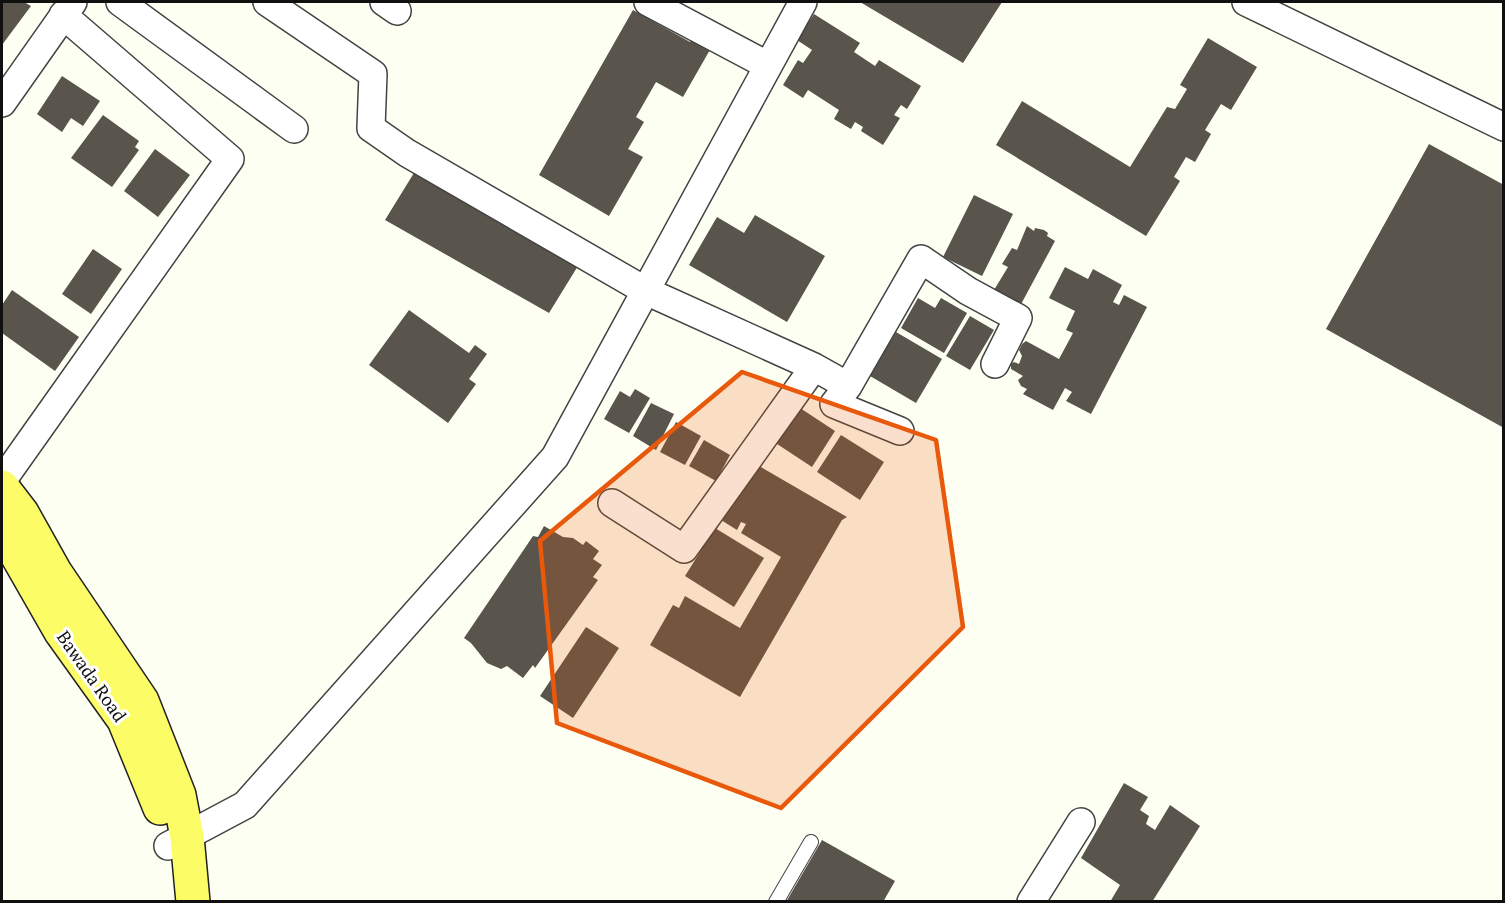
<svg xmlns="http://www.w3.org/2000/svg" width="1505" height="903" viewBox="0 0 1505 903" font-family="'PT Serif',serif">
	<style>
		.building { fill: #59544c }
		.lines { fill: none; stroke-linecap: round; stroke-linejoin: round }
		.lane-casing { stroke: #434343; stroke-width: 16 }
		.street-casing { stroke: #434343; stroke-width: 30 }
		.primary-casing { stroke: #212121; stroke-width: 36 }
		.lane { stroke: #fff; stroke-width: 14 }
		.street { stroke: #fff; stroke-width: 27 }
		.primary { stroke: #fcfc66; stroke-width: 33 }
		.marked { fill: #e8590c; fill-opacity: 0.2; stroke: #e8590c; stroke-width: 4.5; stroke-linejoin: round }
		.labels { text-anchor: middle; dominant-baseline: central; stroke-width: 6; stroke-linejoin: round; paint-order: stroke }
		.street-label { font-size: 18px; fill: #101010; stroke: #fff }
	</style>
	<rect width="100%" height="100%" fill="#fefff3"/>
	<!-- building -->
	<path class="building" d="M 2,2 L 24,2 L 31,6 L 2,45 Z
		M 860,2 L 1002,2 L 963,63 Z
		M 633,10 L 690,42 L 693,37 L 711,48 L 683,97 L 656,82 L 636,117 L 644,122 L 628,149 L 643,157 L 609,216 L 539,175 Z
		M 814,14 L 860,43 L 854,52 L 875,66 L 879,60 L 921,86 L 907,109 L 901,105 L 894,115 L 900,118 L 883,145 L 861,131 L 863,127 L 855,122 L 851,129 L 834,119 L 839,110 L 808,90 L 803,98 L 783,85 L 798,60 L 803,63 L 812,50 L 797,40 Z
		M 1208,38 L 1257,67 L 1231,110 L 1221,104 L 1205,130 L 1211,134 L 1195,162 L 1186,157 L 1174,177 L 1180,181 L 1146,236 L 996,145 L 1022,101 L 1130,167 L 1167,107 L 1175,109 L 1187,89 L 1180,85 Z
		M 62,76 L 100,101 L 83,126 L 71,118 L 62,132 L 37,114 Z
		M 103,115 L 139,141 L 135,147 L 139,150 L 112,187 L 71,158 Z
		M 1429,144 L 1504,185 L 1504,428 L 1326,329 Z
		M 155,149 L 190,175 L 158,217 L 124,191 Z
		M 417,168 L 581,261 L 549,313 L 385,220 Z
		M 974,195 L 1013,214 L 982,276 L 943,257 Z
		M 755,215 L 825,256 L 787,322 L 689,265 L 717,217 L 744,233 Z
		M 1027,226 L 1034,231 L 1035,228 L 1044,230 L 1048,233 L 1047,236 L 1055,241 L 1019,308 L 991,295 L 1008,267 L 1002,264 L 1012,248 L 1017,250 Z
		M 93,249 L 122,269 L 91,314 L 62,294 Z
		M 1065,267 L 1088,279 L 1093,269 L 1122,285 L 1113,302 L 1119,305 L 1124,295 L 1147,307 L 1091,414 L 1066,401 L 1072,392 L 1065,388 L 1053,410 L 1023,394 L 1027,389 L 1021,386 L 1018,380 L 1023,376 L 1011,369 L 1011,364 L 1014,362 L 1019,364 L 1022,356 L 1019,350 L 1022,344 L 1026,341 L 1059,359 L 1073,333 L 1066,330 L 1075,311 L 1049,298 Z
		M 12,290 L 79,337 L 55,371 L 2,333 L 2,305 Z
		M 918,298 L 935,308 L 941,298 L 967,313 L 944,353 L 901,328 Z
		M 409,310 L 469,353 L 475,345 L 487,354 L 469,379 L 476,384 L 448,423 L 369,365 Z
		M 970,316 L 994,330 L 970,370 L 946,356 Z
		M 896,332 L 942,359 L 916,403 L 870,376 Z
		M 635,389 L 650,398 L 629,433 L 604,419 L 620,391 L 630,397 Z
		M 651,403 L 674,414 L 656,450 L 633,436 Z
		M 794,404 L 835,431 L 812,467 L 771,440 Z
		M 676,422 L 701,436 L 685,465 L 660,452 Z
		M 841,435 L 884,462 L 860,500 L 817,472 Z
		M 704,440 L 730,455 L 716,481 L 689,466 Z
		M 754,463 L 847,517 L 842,520 L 740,697 L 650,645 L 673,605 L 679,608 L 685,596 L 740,628 L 781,557 L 741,533 L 746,524 L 741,522 L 737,530 L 721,520 Z
		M 544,526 L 563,537 L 573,538 L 583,545 L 586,541 L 599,551 L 593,559 L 602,565 L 593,577 L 598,580 L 535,668 L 533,665 L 523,678 L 507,666 L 501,669 L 487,663 L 471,643 L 464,638 L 533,536 L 538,537 Z
		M 715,528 L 764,558 L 734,607 L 685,576 Z
		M 586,627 L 619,648 L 573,718 L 540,696 Z
		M 1124,783 L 1148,797 L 1140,810 L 1149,816 L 1146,824 L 1155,830 L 1170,805 L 1200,826 L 1152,902 L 1110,902 L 1120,885 L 1081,858 Z
		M 822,840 L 895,881 L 883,902 L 786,902 Z"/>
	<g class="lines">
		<defs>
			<path id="lane" d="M 776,902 L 811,842"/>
			<path id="street" d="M 120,2 L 294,129
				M 267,2 L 373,74 L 371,128 L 407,153 L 646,291 L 814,367 L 848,386
				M 384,2 L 397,11
				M 648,2 L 767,65
				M 1246,2 L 1504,127
				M 2,103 L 73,2
				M 900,431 L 834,404 L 848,386 L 921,259 L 968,291 L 1018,318 L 995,364
				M 2,481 L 230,159 L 63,15
				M 612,503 L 684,549 L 814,367
				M 168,846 L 245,805 L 555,457 L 803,2
				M 1031,902 L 1081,822"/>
			<path id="primary" d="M 2,487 L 22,513 L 55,572 L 142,701 L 179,795 L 187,837 L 193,902
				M 2,529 L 61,632 L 124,720 L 160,808"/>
		</defs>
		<!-- lane casing -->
		<use href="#lane" class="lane-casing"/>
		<!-- street casing -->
		<use href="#street" class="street-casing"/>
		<!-- primary casing -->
		<use href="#primary" class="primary-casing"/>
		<!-- lane -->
		<use href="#lane" class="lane"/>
		<!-- street -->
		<use href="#street" class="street"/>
		<!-- primary -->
		<use href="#primary" class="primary"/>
	</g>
	<!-- marked area -->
	<path class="marked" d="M 742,372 L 936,440 L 963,627 L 781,808 L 557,723 L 540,541 Z"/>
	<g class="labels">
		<!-- street labels -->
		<g class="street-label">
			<text transform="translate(92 676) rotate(55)">Bawada Road</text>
		</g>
	</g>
	<!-- border -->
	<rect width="1505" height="903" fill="none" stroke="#101010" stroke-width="6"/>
</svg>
